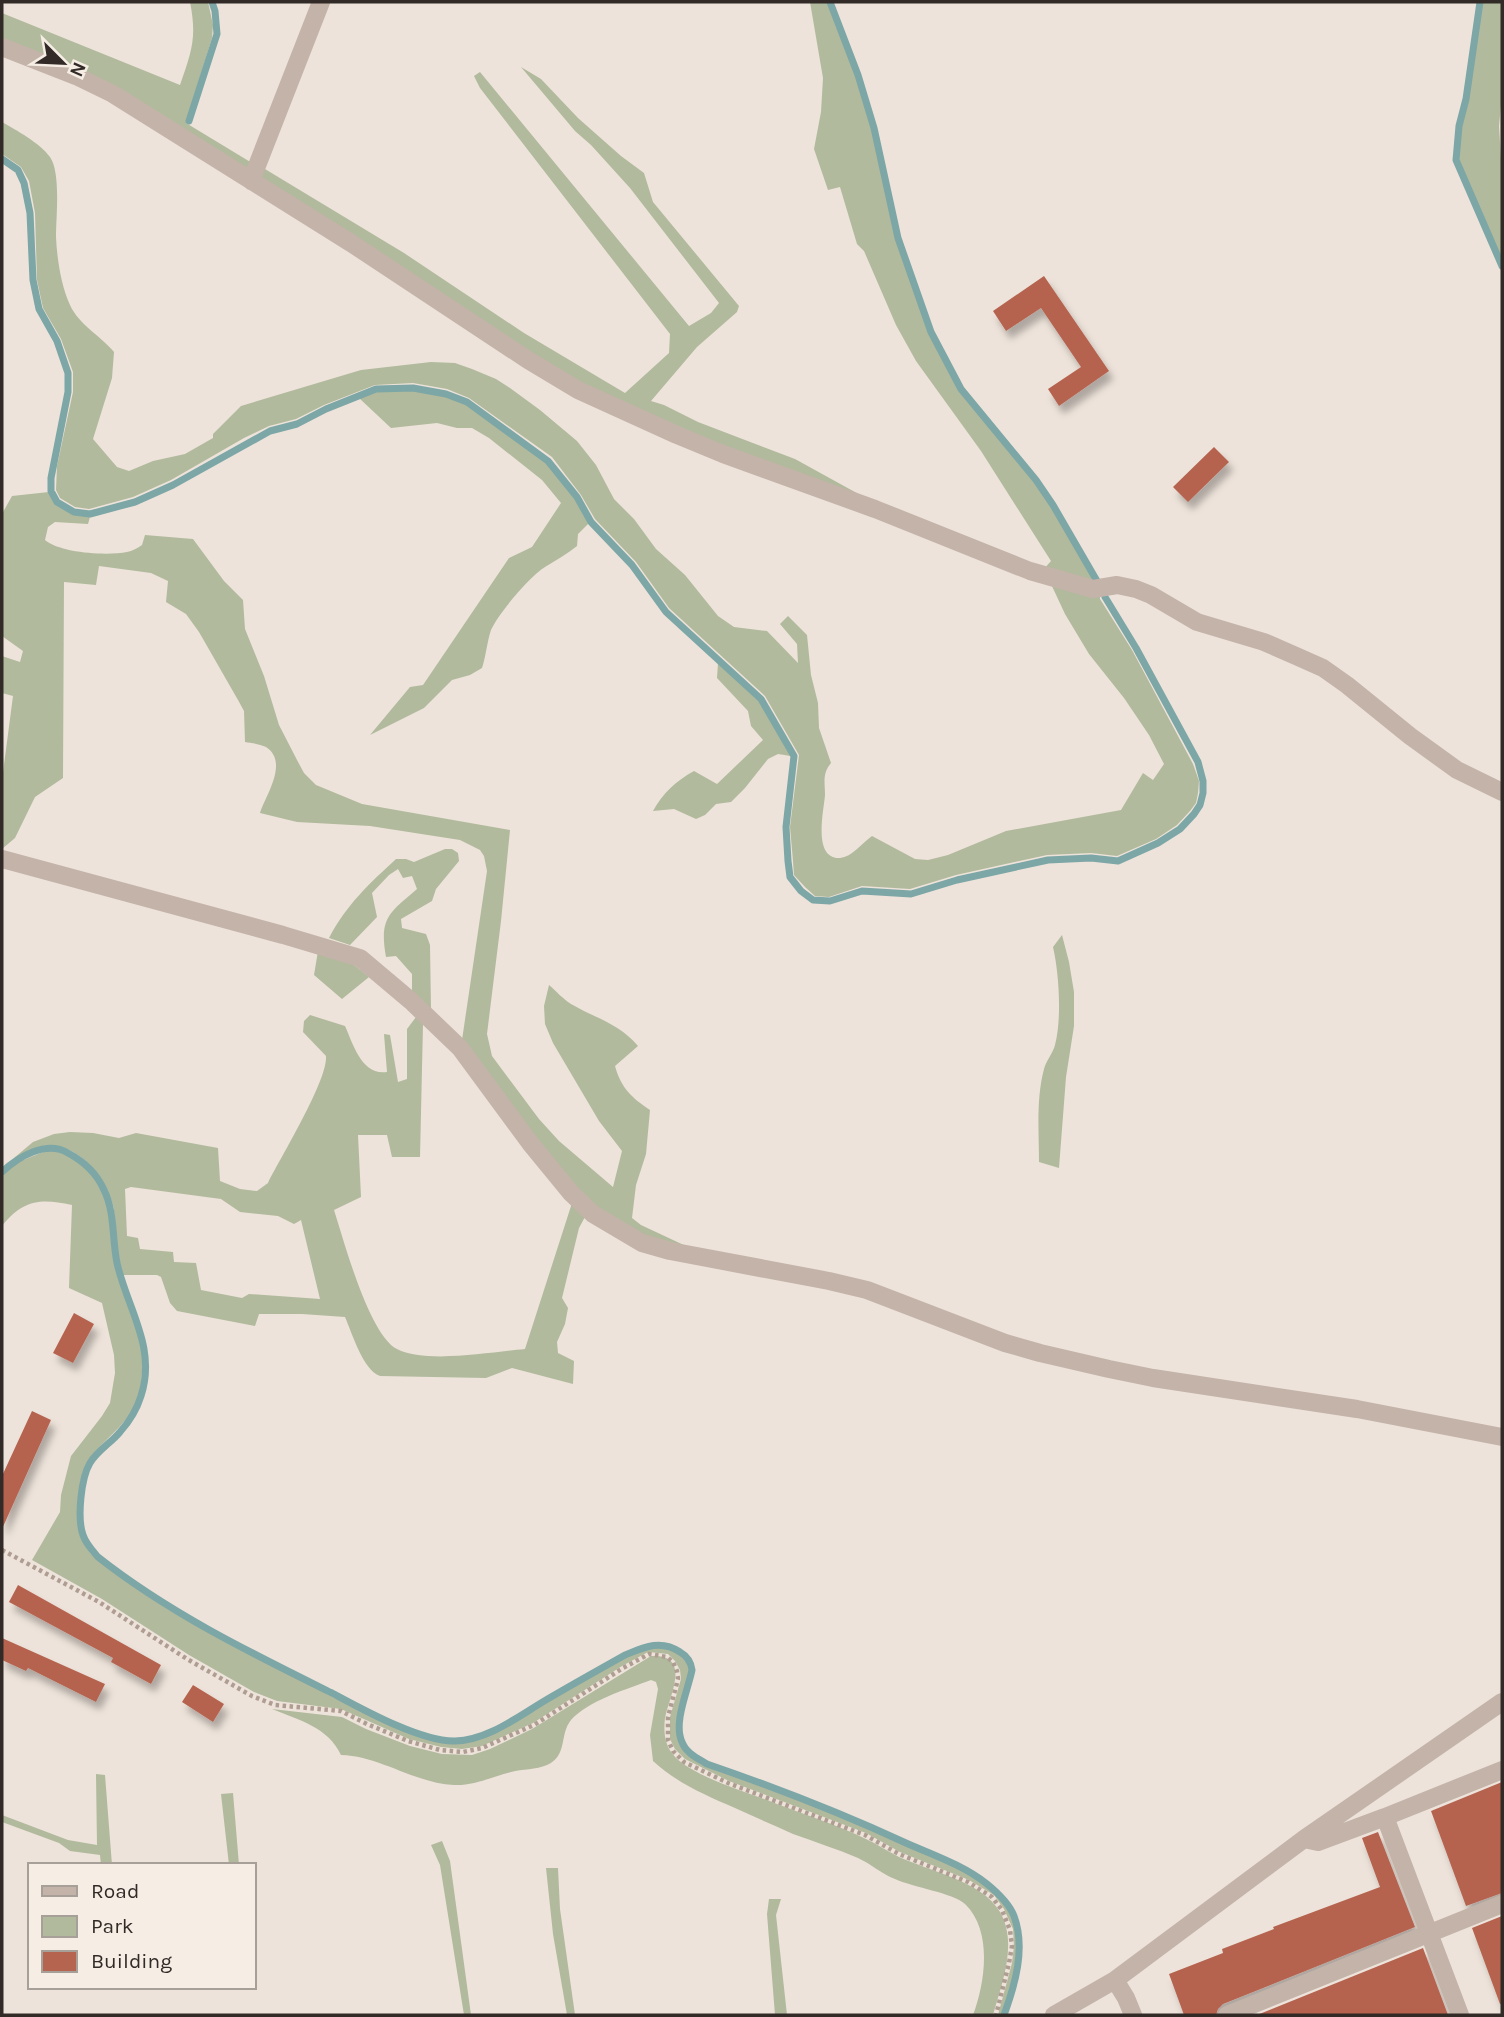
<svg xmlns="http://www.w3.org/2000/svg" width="1504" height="2017" viewBox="0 0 1504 2017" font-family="Karla,sans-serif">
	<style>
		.green { fill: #b1ba9c; fill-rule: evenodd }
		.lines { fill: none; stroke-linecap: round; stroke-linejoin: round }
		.stream { stroke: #7da6a6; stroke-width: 7 }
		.building { fill: #b56450; filter: url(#shadow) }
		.path { stroke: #af9d92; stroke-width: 4.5; stroke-dasharray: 3.5 3.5; stroke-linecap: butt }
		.minor { stroke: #c4b3a8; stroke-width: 18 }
	</style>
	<defs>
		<filter id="shadow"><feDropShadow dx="4.5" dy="8" stdDeviation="3.5" flood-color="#0004"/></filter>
	</defs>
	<rect width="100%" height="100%" fill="#ede3da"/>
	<!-- green -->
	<path class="green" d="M 190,2 L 208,2 L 213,25 L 212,38 L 186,123 L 252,163 L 248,170 L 2,41 L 2,13 L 180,85 C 192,51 197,37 190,2 Z
		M 810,2 L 827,2 L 856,75 L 872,129 L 896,239 L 929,333 L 959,390 L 1034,481 L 1051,506 L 1096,584 L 1043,570 L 1051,561 L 981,451 L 916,361 L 896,325 L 864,251 L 857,244 L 840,187 L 828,190 L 814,149 L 821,112 L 823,78 Z
		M 1482,2 L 1502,2 L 1502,94 L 1499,126 L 1502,175 L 1502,261 L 1458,160 L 1461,126 L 1468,99 Z
		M 521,67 L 541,79 L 578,118 L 621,156 L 644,173 L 653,202 L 739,306 L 737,312 L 697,347 L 651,401 L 664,405 L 698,422 L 795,459 L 873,502 L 755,460 L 578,382 L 260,180 L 260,166 L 404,253 L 524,333 L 625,393 L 669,353 L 670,334 L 480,88 L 474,76 L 480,72 L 689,326 L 711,313 L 719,303 L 630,188 L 591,145 L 575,131 Z
		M 2,122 C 16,130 40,143 50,157 C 61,173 56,217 56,237 C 57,259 61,285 70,305 C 79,325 101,336 114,352 L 112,378 L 93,439 L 117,467 L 129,471 L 153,461 L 185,454 L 213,438 L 213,434 L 241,406 L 361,370 L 431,362 L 455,363 L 472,369 L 496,379 L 510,388 L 540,410 L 577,441 L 596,465 L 614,499 L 634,519 L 656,549 L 685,575 L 718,616 L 734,627 L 767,631 L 798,663 L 797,644 L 780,624 L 788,616 L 807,635 L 811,675 L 818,703 L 819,728 L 831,763 C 822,774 825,782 825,795 C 824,810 812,859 840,858 C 852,857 862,843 872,836 L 915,859 L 928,860 L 948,855 L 1006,831 L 1121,810 L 1143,773 L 1153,780 L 1164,764 L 1149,735 L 1124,698 L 1089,654 L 1065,614 L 1051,584 L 1100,594 L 1100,599 L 1132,650 L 1193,764 L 1199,781 L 1198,793 L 1196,803 L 1190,811 L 1177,825 L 1156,839 L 1117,856 L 1091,853 L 1047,855 L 956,875 L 910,889 L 862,886 L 829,897 L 815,896 L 805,887 L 794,875 L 793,861 L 790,827 L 799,755 L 765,696 L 669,608 L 636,562 L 595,519 L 581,495 L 552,457 L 469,398 L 447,389 L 413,383 L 375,385 L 324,405 L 296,419 L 269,426 L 244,438 L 171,480 L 133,497 L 89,509 L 75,507 L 60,498 L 56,490 L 57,466 L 73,392 L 73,372 L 61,339 L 43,308 L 37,280 L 35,213 L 29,181 L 21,167 L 2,154 Z
		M 413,390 L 445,396 L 466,404 L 547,463 L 575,499 L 589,523 L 578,534 L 577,546 C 567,554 556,560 545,567 C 530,576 498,614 491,630 C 487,642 486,656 482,668 L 470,675 L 452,680 L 424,708 L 370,735 L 410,687 L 423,685 L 509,558 L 532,547 L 561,503 L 542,480 L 489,438 L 472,428 L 457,428 L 437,423 L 391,428 L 359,398 L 376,392 Z
		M 49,492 C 59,510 70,514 90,517 L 88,524 L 55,522 L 48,527 L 45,540 C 60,553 107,556 127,552 C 132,551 138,548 142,545 L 145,535 L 193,539 L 224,581 L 243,600 L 245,629 L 264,676 L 279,725 L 297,760 L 304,773 L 316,785 L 362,804 L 510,830 L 501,921 L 487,1034 L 492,1056 L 539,1119 L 559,1141 L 613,1187 L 622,1151 L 599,1121 L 553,1043 L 545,1024 L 544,1006 L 549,985 C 556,991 563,999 571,1004 C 595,1018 620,1024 638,1046 L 615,1066 C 621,1088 632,1098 650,1110 L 646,1154 L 636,1185 L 632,1218 L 641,1225 L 688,1247 L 637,1233 L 598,1208 L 563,1175 L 462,1040 L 487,871 L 484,856 L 480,850 L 460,840 L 370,826 L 297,822 L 260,813 C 266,795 289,762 266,747 C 260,744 251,743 245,742 L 244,711 L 238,700 L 199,632 L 186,614 L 166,602 L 168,581 L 151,573 L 99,566 L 96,585 L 64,582 L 63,778 L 35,797 L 15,838 L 2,849 L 2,780 L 13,696 L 2,693 L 2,656 L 20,662 L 23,651 L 2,636 L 2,514 L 12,496 Z
		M 718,663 L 759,701 L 791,756 L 778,754 L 768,759 L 745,788 L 731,802 L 716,804 L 705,815 L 696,819 L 674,809 L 653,811 C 663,793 676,781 694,771 L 717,784 L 763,740 L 751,726 L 748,711 L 717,678 Z
		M 445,849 L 452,849 L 458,853 L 459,861 L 436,889 L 432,901 L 401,919 L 402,928 L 426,934 L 430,945 L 431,1010 L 412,992 L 412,974 L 396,956 L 386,957 C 379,918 389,913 417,889 L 412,876 L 403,878 L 398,869 L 389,875 L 372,893 L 377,917 L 350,945 L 329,938 C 347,904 369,884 396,859 L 406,859 L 414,862 Z
		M 1062,935 L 1069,962 L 1074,992 L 1074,1026 L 1066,1077 L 1059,1168 L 1039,1162 C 1039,1132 1036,1099 1044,1069 C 1046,1061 1053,1053 1055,1045 C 1062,1019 1059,972 1053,947 Z
		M 318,951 L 353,964 L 369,977 L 342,999 L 314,975 Z
		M 310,1015 L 345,1026 C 353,1044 362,1076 387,1072 L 384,1034 L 390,1035 L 398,1082 L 407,1079 L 407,1029 L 416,1017 L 423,1024 L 420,1157 L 392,1157 L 387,1135 L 358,1135 L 361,1197 L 334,1210 C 344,1241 369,1335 397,1349 C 426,1364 492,1352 525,1349 L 572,1203 L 586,1215 L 579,1228 L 562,1298 L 568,1308 L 565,1324 L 557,1342 L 558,1353 L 574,1361 L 573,1384 L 512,1368 L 486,1378 L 380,1376 C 363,1370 352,1333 345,1317 L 302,1314 L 259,1314 L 255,1326 L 177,1311 L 170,1303 L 161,1277 L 157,1275 L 123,1275 C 119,1261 117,1246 115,1232 C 114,1223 115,1213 113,1205 C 105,1177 80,1146 49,1145 C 38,1145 24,1154 14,1158 L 33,1142 L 54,1134 L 70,1132 L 93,1133 L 119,1138 L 136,1133 L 218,1148 L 220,1181 L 240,1189 L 257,1191 L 268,1183 C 281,1157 328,1080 326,1056 L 303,1032 L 304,1021 ZM 131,1187 L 221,1199 L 240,1212 L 278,1216 L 294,1224 L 301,1220 L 320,1299 L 249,1294 L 242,1298 L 201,1290 L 196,1263 L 174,1262 L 173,1252 L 140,1249 L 138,1238 L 127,1236 L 125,1189 Z
		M 48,1150 C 72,1153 91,1168 102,1189 C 114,1211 111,1238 115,1262 C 117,1272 120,1283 124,1293 C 127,1303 133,1312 136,1322 C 143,1345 144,1367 140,1390 C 134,1423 103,1437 87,1463 C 79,1477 78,1499 78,1515 C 79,1530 81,1542 91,1554 C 155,1609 238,1649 314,1687 C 352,1706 423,1748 466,1742 C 495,1737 521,1716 546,1702 C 572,1687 598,1672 624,1657 C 644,1648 665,1638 683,1656 C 686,1660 690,1665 690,1670 C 690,1699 662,1730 690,1755 C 707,1770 732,1773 753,1781 C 807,1803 862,1824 915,1848 C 939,1859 965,1868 986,1885 C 996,1892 1005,1901 1010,1912 C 1027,1944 1013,1984 1002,2015 L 998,2015 L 1012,1963 L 1014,1946 L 1013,1929 L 1004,1909 L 994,1895 L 969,1880 L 900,1852 L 866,1833 L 729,1781 L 685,1759 L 675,1749 L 670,1739 L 670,1717 L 681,1679 L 680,1670 L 675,1661 L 668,1654 L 648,1652 L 622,1666 L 533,1723 L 482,1746 L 462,1749 L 441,1747 L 409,1739 L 341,1709 L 277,1701 L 254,1692 L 189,1655 L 102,1599 L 32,1560 L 60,1512 L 61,1495 L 71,1456 L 102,1416 L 110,1403 L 115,1373 L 114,1355 L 102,1303 L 69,1288 L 72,1205 C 40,1198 23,1200 2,1226 L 2,1176 L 16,1163 Z
		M 651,1656 C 693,1654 669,1696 665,1718 C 664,1726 664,1736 667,1744 C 670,1754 680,1762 688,1767 C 716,1784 747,1792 777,1804 C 806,1815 838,1825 866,1839 C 877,1844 887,1851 899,1857 C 929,1871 982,1881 1000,1912 C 1018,1943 1002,1983 993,2015 L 973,2015 C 985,1983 993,1931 965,1904 C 953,1893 912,1887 895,1879 C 882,1874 871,1864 858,1858 C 837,1849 815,1842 793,1834 C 774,1825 754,1817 735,1808 C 705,1795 677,1783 653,1761 L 650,1735 L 658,1689 L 656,1682 L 651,1680 C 627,1689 588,1701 571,1720 C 559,1735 568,1756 547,1765 C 536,1770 522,1769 511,1772 C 492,1777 473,1786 454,1785 C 414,1783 380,1756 341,1755 C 328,1727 299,1720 272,1709 L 342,1717 L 366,1729 L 410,1746 L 442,1754 L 472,1755 L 490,1749 L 532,1729 Z
		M 96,1774 L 105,1775 L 112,1865 L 101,1865 L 100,1855 L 70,1851 L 59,1843 L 2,1822 L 2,1815 L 68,1840 L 97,1845 Z
		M 233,1793 L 239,1865 L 229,1865 L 221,1794 Z
		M 442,1841 L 450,1861 L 471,2015 L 464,2015 L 440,1865 L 431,1845 Z
		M 546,1868 L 558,1868 L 560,1909 L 575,2015 L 567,2015 L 553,1934 Z
		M 769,1899 L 781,1899 L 776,1915 L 787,2015 L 775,2015 L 767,1914 Z"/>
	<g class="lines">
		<!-- stream -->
		<path class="stream" d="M 830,2 L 858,75 L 874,128 L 898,238 L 931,332 L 961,389 L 1036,480 L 1053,505 L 1097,581
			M 1480,2 L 1466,99 L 1459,126 L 1456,160 L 1502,266
			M 189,121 L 217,34 L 215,11 L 212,2
			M 2,159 L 18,170 L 24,183 L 30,213 L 33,280 L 39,309 L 57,341 L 68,373 L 68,392 L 51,478 L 51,491 L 57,502 L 74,512 L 90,514 L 135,502 L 173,485 L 270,431 L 297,424 L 326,409 L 376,389 L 413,388 L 446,394 L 467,402 L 548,461 L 577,497 L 591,522 L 632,565 L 666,612 L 761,699 L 794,756 L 786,827 L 788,861 L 790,877 L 801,891 L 813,900 L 830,901 L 862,891 L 911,894 L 957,880 L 1048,860 L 1091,858 L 1118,861 L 1158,843 L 1180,829 L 1194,814 L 1200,805 L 1203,793 L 1203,781 L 1198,762 L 1136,648 L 1105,597
			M 2,1172 C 18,1157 46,1140 68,1153 C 83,1161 97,1174 104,1190 C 115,1212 112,1239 117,1263 C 127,1308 157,1347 141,1396 C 137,1409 129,1422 120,1432 C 111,1443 98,1450 90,1463 C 81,1478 77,1518 83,1535 C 86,1544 92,1550 98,1557 C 169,1613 251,1653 332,1693 C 362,1709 421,1742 455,1741 C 490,1740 521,1714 551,1697 C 575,1683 600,1669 625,1655 C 644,1647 661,1639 680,1652 C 687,1656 691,1662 692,1670 C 688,1690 673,1723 682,1742 C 686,1753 697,1758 707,1764 C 774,1787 841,1813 906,1843 C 933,1855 963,1865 987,1884 C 998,1893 1009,1903 1014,1916 C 1026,1948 1015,1985 1004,2015"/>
	</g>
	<!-- building -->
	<path class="building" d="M 1044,276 L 1109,371 L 1059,406 L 1048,389 L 1081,367 L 1041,308 L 1006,331 L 993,311 Z
		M 1214,447 L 1229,462 L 1188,502 L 1173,487 Z
		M 74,1313 L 94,1324 L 73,1363 L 53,1353 Z
		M 32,1411 L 51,1420 L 2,1529 L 2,1476 Z
		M 18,1585 L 161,1665 L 151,1684 L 111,1662 L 113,1658 L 9,1602 Z
		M 2,1638 L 105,1684 L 96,1702 L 28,1668 L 26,1671 L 2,1660 Z
		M 193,1685 L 224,1704 L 213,1722 L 182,1702 Z
		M 1502,1782 L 1502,1893 L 1466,1906 L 1431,1811 Z
		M 1378,1832 L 1415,1927 L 1223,2004 L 1218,2009 L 1216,2015 L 1184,2015 L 1169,1974 L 1223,1953 L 1222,1949 L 1274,1929 L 1273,1927 L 1380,1887 L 1362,1838 Z
		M 1502,1916 L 1502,2004 L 1500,2004 L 1472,1928 Z
		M 1423,1948 L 1448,2015 L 1257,2015 Z"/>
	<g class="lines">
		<!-- path -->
		<path class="path" d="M 2,1550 L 99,1602 L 187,1659 L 252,1696 L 275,1705 L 341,1711 L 367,1724 L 408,1741 L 440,1750 L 463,1752 L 482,1748 L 534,1725 L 623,1668 L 649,1654 L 667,1657 L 673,1662 L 677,1671 L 678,1679 L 668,1717 L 668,1740 L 673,1751 L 684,1762 L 728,1783 L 865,1835 L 899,1854 L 968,1882 L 992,1897 L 1002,1910 L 1010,1930 L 1012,1946 L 1009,1963 L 996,2015"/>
		<!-- minor -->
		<path class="minor" d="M 2,47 L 76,76 L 113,94 L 351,243 L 528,360 L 578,390 L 677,435 L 723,454 L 875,509 L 1030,571 L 1093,589 L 1117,585 L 1136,589 L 1151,595 L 1197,622 L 1264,642 L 1296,656 L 1323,668 L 1347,685 L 1410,736 L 1457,770 L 1502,792
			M 251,181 L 321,2
			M 2,859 L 283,935 L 360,958 L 411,1001 L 460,1048 L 530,1143 L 571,1193 L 593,1214 L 642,1243 L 670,1251 L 829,1281 L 867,1290 L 1005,1343 L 1040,1353 L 1109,1369 L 1153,1378 L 1357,1409 L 1502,1437
			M 1385,1817 L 1460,2015
			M 1304,1839 L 1318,1842 L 1385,1817 L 1502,1770
			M 1115,1980 L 1126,1998 L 1133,2015
			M 1054,2015 L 1115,1980 L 1304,1839 L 1502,1702
			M 1227,2015 L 1502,1904"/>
	</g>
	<!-- border -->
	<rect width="1504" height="2017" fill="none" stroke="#312a27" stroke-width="7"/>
	<!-- legend -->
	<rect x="28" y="1863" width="228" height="126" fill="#f6eee5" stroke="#a7a099" stroke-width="2"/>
	<rect x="42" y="1886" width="35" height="10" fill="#c4b3a8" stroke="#a7a099" stroke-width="2"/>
	<text x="91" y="1898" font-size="21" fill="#312a27">Road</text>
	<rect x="42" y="1916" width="35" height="21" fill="#b1ba9c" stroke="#a7a099" stroke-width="2"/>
	<text x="91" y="1933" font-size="21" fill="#312a27">Park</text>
	<rect x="42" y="1951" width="35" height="21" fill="#b56450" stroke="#a7a099" stroke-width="2"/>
	<text x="91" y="1968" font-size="21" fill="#312a27">Building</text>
	<!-- north arrow -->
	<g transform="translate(63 63) rotate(114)" stroke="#f6eee5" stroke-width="5" paint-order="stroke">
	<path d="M0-5L12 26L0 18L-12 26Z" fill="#312a27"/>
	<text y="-10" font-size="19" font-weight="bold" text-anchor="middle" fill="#312a27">N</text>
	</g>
</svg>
